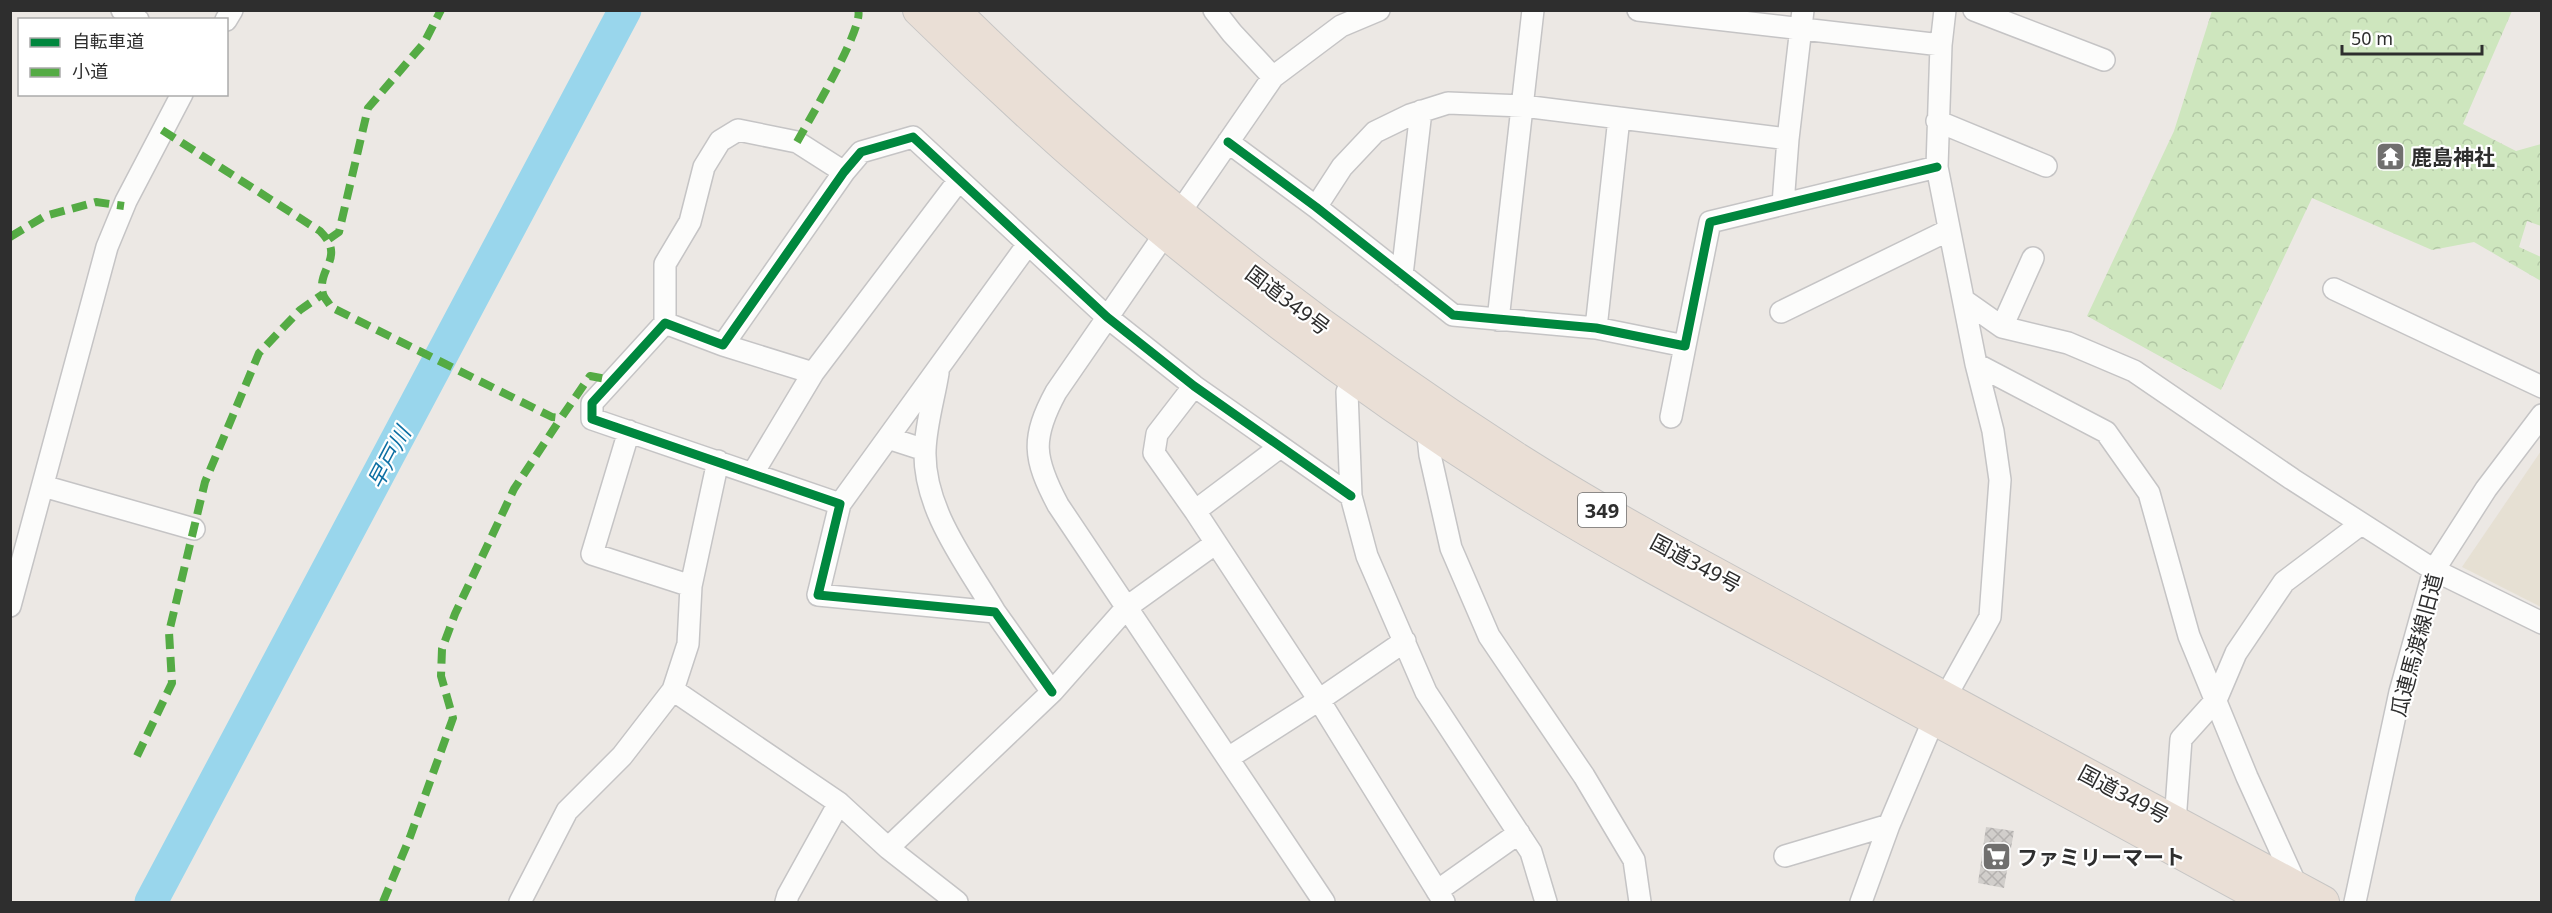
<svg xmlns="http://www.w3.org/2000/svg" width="2552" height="913" viewBox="0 0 2552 913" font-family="'Noto Sans','Noto Sans JP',sans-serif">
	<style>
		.education { fill: #e6e0d3 }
		.forest { fill: url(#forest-crowns) }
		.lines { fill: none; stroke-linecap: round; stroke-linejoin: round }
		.river { stroke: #99d6ec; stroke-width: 33 }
		.building { fill: url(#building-cross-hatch) }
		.minor-casing { stroke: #c5c4c5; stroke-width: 24 }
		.highway-casing { stroke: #c6c5c4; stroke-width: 34 }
		.minor { stroke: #fcfcfb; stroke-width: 21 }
		.highway { stroke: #eadfd6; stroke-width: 32 }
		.quiet { stroke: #54ab44; stroke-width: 8; stroke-dasharray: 15 8; stroke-linecap: butt }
		.cycleway-casing { stroke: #fff; stroke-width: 13 }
		.cycleway { stroke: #00873e; stroke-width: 9 }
		.labels { text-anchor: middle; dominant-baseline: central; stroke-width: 4.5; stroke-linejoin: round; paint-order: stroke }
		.shield { fill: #fff; stroke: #6d6d6d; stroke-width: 1.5 }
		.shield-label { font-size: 20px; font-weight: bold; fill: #2e2e2e }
		.poi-label { font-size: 21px; font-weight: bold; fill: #2e2e2e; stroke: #fff; text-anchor: start }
		.street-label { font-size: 21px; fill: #2e2e2e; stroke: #fff }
		.water-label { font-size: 22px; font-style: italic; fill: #0d6fa3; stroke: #fff }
	</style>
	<defs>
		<pattern id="forest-crowns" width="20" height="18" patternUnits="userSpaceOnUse" patternTransform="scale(1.5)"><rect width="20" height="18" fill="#cee6be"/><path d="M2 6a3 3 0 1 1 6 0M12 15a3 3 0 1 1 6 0" fill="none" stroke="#b1c6a4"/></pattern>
		<pattern id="building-cross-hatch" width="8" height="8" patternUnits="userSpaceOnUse" patternTransform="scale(1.5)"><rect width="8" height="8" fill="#d1cecb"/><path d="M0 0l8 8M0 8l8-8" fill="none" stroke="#b4b1af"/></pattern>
	</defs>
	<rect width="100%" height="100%" fill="#ece8e4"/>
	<!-- education -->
	<path class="education" d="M 2541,451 L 2542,607 L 2541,607 L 2462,567 Z"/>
	<!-- forest -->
	<path class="forest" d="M 2212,11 L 2512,11 L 2463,124 L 2516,151 L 2541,144 L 2541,226 L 2527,221 L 2519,247 L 2541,257 L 2541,281 L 2474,242 L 2432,250 L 2312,198 L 2221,390 L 2087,316 L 2174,131 Z"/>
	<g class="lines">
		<!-- river -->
		<path class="river" d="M 151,902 L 625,10"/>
	</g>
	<!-- building -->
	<path class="building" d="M 1986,827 L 2014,831 L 2004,888 L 1978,883 Z"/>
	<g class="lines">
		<defs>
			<path id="minor" d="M 122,10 L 138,20
				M 1214,10 L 1232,33 L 1273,77
				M 1638,10 L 1941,45
				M 1945,10 L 1941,45 L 1937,167 L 1976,364 L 1993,431 L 2000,480 L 1990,617 L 1945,698
				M 1974,10 L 2104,60
				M 226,20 L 232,10
				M 1937,121 L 2046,166
				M 1228,142 L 1316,207 L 1453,315 L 1596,328 L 1685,346 L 1710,222 L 1937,167
				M 1783,204 L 1788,139
				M 1316,207 L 1342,167 L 1375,132 L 1410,115 L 1448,103 L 1523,106 L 1788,139 L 1803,10
				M 1402,275 L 1421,111
				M 2334,289 L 2542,387
				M 1965,301 L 2002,327 L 2068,343 L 2134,371 L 2292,479 L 2434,570 L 2542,623
				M 1781,312 L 1949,230
				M 1498,320 L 1533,10
				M 665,323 L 665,264 L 690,222 L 704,167 L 720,141 L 738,130 L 797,142 L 844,172
				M 2002,327 L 2033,258
				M 1596,328 L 1619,118
				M 723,345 L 813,373
				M 1976,364 L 2106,432 L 2149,493 L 2189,636 L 2247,777 L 2298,889
				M 938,373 C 934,398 926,424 925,450 C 923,509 966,563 995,612
				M 1353,379 L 1347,392 L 1351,496 L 1367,556 L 1426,692 L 1531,852 L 1546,902
				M 1194,386 L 1157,434 L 1154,453 L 1195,511 L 1280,447
				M 1671,417 L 1685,346
				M 1427,428 L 1430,455 L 1451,548 L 1489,636 L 1584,776 L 1634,860 L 1640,902
				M 629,431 L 592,554 L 691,586
				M 888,438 L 925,450
				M 753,473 L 813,373 L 959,180
				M 43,486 L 194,529
				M 840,504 L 1028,244
				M 1195,511 L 1319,700 L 1405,641
				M 10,606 L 107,247 L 126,201 L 182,94
				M 673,690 L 839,803 L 888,848 L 957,902
				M 1052,692 L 995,612 L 818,595 L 840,504 L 592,419 L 592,403 L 665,323 L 723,345 L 844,172 L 861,152 L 913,137 L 1107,317 L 1194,386 L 1351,496
				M 1228,758 L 1319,700 L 1444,902
				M 2175,822 L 2181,739 L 2216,700 L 2236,653 L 2284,582 L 2361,524
				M 888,848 L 1052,692 L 1127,607 L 1216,543
				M 1785,856 L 1889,825
				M 1437,891 L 1519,833
				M 520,902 L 567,811 L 622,756 L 673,690 L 688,644 L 691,586 L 718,461
				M 786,902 L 788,895 L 839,803
				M 1324,902 L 1058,505 C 1033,458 1031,438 1056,392 L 1273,77 L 1341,26 L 1379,10
				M 1861,902 L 1889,825 L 1934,719
				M 2355,902 L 2400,692 L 2434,570 L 2486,489 L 2542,415"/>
			<path id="highway" d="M 919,10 C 1098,186 1292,345 1505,480 C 1611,547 1722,605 1833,664 C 1979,743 2126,822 2271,902
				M 953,10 C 1124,179 1312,327 1514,457 C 1616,522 1724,578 1830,636 C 1994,725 2159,813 2323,902"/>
		</defs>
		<!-- minor casing -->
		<use href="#minor" class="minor-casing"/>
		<!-- highway casing -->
		<use href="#highway" class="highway-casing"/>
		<!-- minor -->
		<use href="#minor" class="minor"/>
		<!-- highway -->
		<use href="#highway" class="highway"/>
		<!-- quiet -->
		<path class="quiet" d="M 162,130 L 320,231 C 347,258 316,268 323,294 C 324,298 329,303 331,307 L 552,417 L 561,418 L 590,376 L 611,380
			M 797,142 C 808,122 865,26 858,10
			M 10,237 L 45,216 L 96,202 L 124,206
			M 329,239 L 339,232 L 368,108 L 424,43 L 441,10
			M 137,756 L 172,683 L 169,632 L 205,482 L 259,353 L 300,310 L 323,294
			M 383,902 L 410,837 L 453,718 L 441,676 L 442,649 L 455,614 L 514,489 L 561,418"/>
		<defs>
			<path id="cycleway" d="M 1228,142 L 1316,207 L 1453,315 L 1596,328 L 1685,346 L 1710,222 L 1937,167
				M 1052,692 L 995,612 L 818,595 L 840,504 L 592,419 L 592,403 L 665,323 L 723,345 L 844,172 L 861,152 L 913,137 L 1107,317 L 1194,386 L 1351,496"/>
		</defs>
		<!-- cycleway casing -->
		<use href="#cycleway" class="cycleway-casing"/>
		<!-- cycleway -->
		<use href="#cycleway" class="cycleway"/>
	</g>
	<!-- icons -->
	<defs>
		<symbol id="temple-square" viewBox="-11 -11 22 22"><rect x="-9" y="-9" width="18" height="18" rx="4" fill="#706f6e" stroke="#fff"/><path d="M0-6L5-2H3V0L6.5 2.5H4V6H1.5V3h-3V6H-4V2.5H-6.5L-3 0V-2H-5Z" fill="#fff"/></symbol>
		<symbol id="supermarket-square" viewBox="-11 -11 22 22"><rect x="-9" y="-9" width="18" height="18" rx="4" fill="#706f6e" stroke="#fff"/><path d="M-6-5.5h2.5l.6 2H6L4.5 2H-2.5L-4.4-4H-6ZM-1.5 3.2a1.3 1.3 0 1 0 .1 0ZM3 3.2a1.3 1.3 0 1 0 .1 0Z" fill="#fff"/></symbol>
	</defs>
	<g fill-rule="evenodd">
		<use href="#temple-square" x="2374" y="140" width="33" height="33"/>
		<use href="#supermarket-square" x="1980" y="840" width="33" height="33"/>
	</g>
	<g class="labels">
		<!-- shield labels -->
		<rect class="shield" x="1578" y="493" width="48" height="34" rx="4.5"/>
		<g class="shield-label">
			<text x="1602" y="510">349</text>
		</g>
		<!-- poi labels -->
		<g class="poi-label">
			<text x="2411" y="157">鹿島神社</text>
			<text x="2017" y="857">ファミリーマート</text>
		</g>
		<!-- street labels -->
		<g class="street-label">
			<text transform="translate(1288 300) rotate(37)">国道349号</text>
			<text transform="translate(1696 563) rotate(28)">国道349号</text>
			<text transform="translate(2416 645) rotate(-75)">瓜連馬渡線旧道</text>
			<text transform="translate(2124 794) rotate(28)">国道349号</text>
		</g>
		<!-- water labels -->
		<g class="water-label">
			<text transform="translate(388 457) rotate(-62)">早戸川</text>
		</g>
	</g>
	<!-- border -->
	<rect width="2552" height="913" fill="none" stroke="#2e2e2e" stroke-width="24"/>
	<!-- legend -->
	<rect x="18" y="18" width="210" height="78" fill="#ffffff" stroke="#ababab" stroke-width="1.5"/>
	<rect x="30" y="38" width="30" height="9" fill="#00873e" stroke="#ababab" stroke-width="1.5"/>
	<text x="72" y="48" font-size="18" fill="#2e2e2e">自転車道</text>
	<rect x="30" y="68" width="30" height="9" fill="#54ab44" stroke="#ababab" stroke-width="1.5"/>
	<text x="72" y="78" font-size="18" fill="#2e2e2e">小道</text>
	<!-- scale -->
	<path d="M2342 45v9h140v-9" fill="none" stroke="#2e2e2e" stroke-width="3"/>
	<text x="2351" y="45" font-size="18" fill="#2e2e2e" stroke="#ffffff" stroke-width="4.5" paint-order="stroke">50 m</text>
</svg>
